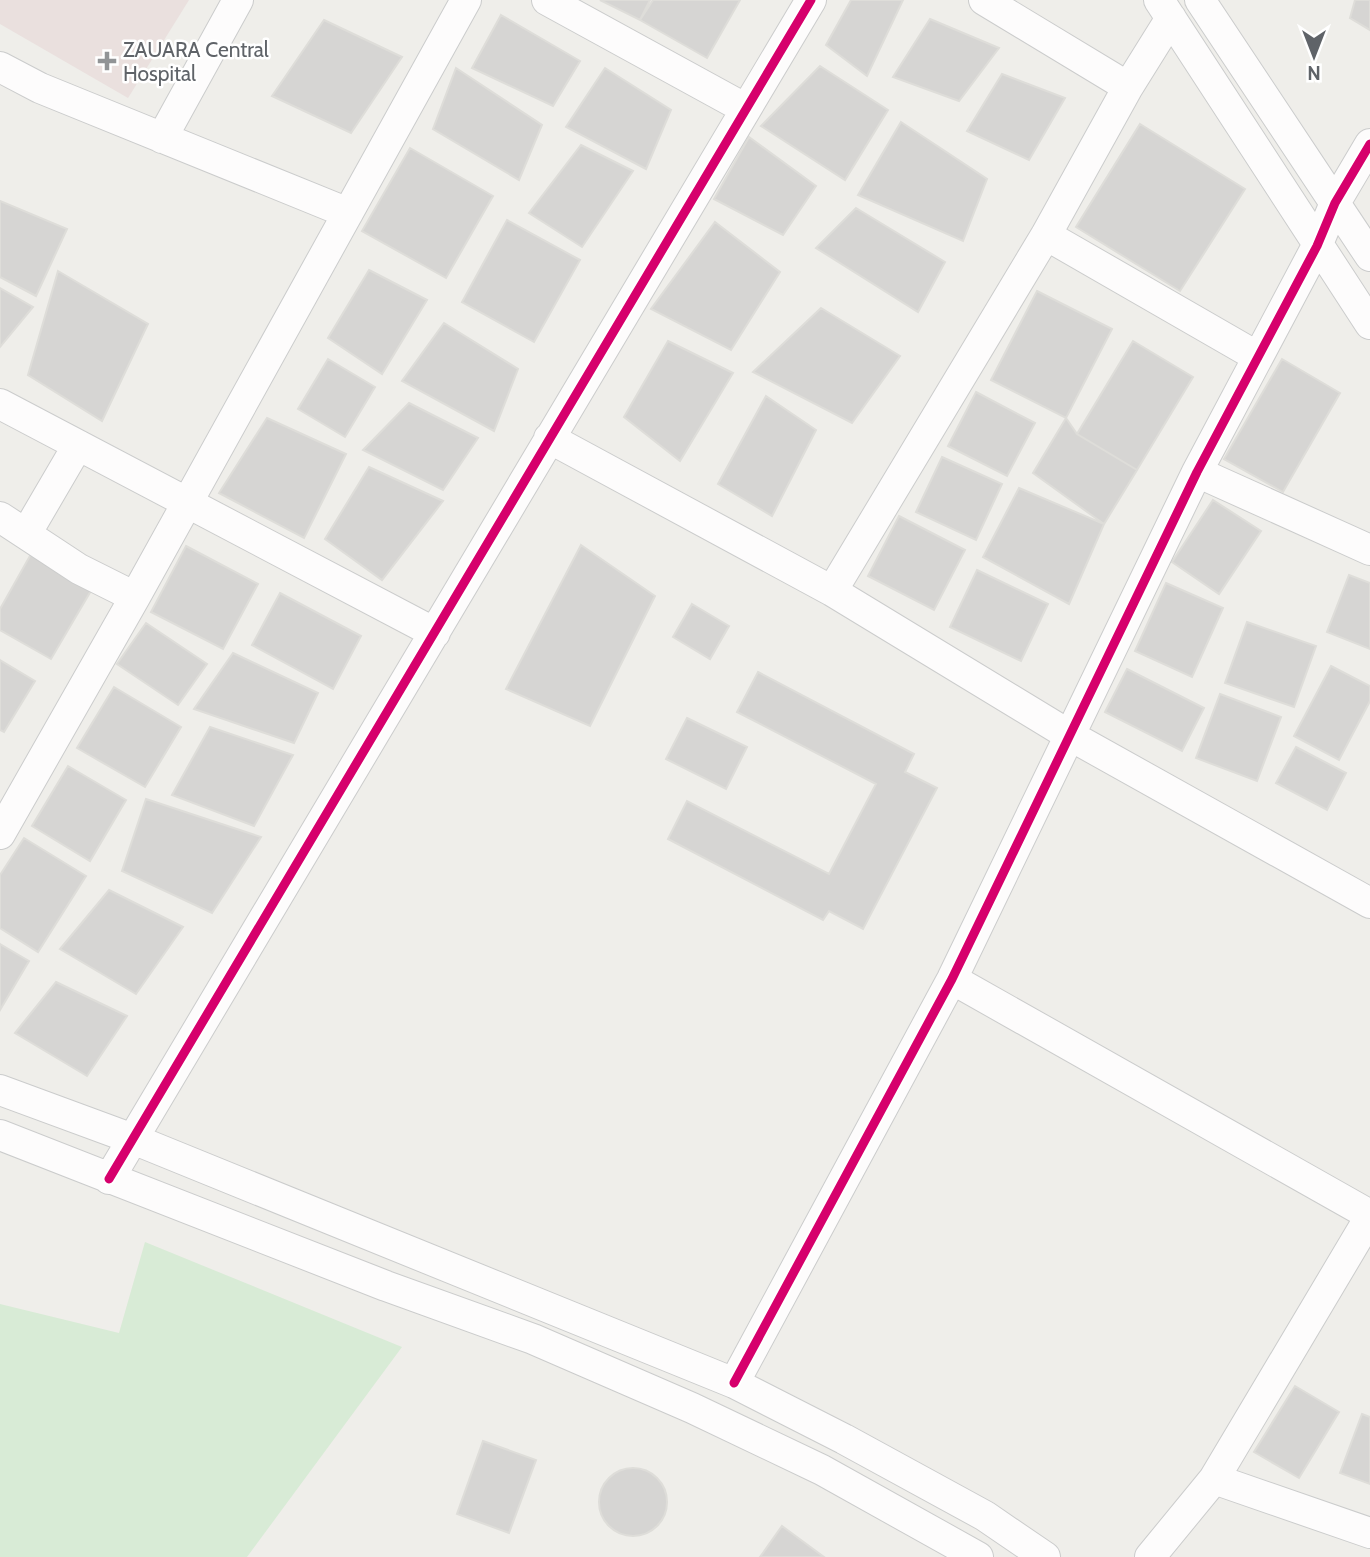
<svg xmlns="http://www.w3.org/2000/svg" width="1370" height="1557" viewBox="0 0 1370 1557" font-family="Cabin,sans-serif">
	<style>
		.medical { fill: #eae0de }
		.green { fill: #d8ebd6 }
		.building { fill: #d6d5d3; stroke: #deddd9; stroke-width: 2 }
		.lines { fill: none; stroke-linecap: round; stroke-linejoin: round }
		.minor-casing { stroke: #cbcccc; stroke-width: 32 }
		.minor { stroke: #fdfcfc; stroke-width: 30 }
		.cycleway-casing { stroke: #fff; stroke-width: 13 }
		.cycleway { stroke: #d6006c; stroke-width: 9 }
		.poi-dot { fill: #919496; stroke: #fff; stroke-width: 2.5 }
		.labels { text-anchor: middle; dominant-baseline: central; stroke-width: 5; stroke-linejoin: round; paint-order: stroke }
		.poi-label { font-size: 21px; fill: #5f6368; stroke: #fff; text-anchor: start }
	</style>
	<rect width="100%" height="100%" fill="#efeeea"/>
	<!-- medical -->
	<path class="medical" d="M 0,0 L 189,0 L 128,98 L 0,24 Z"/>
	<!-- green -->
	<path class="green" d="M 145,1242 L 402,1347 L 247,1557 L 0,1557 L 0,1304 L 119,1333 Z"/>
	<!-- building -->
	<path class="building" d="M 600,0 L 650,0 L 640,20 Z
		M 653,0 L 740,0 L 707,58 L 640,20 Z
		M 851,0 L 903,0 L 867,76 L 826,45 Z
		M 1355,0 L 1370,0 L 1370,30 L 1350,18 Z
		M 501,15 L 580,61 L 553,106 L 472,68 Z
		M 930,19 L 999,48 L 959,101 L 893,77 Z
		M 324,20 L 402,57 L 351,133 L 272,96 Z
		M 820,66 L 888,110 L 845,180 L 761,126 Z
		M 456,68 L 542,125 L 519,180 L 433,129 Z
		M 605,68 L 671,110 L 646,169 L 566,127 Z
		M 1002,74 L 1065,98 L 1029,160 L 967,131 Z
		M 901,122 L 987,179 L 963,241 L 858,195 Z
		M 1140,124 L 1245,189 L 1180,291 L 1076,227 Z
		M 749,137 L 816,186 L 783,235 L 714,199 Z
		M 581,145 L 633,171 L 582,247 L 529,213 Z
		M 410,148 L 493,196 L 446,278 L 362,231 Z
		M 0,201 L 67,229 L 36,296 L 0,277 Z
		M 856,208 L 945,262 L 918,312 L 816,248 Z
		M 507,220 L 580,260 L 534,342 L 462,302 Z
		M 715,222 L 780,272 L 731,350 L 651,309 Z
		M 369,270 L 427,300 L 382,374 L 328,338 Z
		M 58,271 L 148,324 L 102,421 L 28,375 Z
		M 0,288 L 33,307 L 0,347 Z
		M 1037,291 L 1112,329 L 1066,418 L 991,380 Z
		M 821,308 L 900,356 L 852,423 L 753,372 Z
		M 444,323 L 518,369 L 494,431 L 402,381 Z
		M 668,341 L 733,373 L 680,461 L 624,417 Z
		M 1133,341 L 1193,377 L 1137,470 L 1077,434 Z
		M 328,359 L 375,387 L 345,437 L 298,409 Z
		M 1282,359 L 1340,393 L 1283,492 L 1224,459 Z
		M 976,392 L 1035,423 L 1007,476 L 948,446 Z
		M 766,396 L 816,430 L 772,516 L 718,484 Z
		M 409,403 L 478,438 L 443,490 L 363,450 Z
		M 267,418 L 346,454 L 304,538 L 219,493 Z
		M 1066,418 L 1077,434 L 1137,470 L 1104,524 L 1033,473 Z
		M 942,457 L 1002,484 L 976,540 L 916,512 Z
		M 369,467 L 443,501 L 382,580 L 325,539 Z
		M 1019,488 L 1104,524 L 1069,604 L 983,557 Z
		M 1213,500 L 1261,531 L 1219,594 L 1172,562 Z
		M 899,516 L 965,550 L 934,610 L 868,576 Z
		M 581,545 L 655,596 L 590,726 L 506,689 Z
		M 186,546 L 258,584 L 223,649 L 151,612 Z
		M 31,554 L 92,589 L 51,659 L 0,630 L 0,609 Z
		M 977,570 L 1048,604 L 1021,661 L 950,627 Z
		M 1349,575 L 1370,583 L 1370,649 L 1327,632 Z
		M 1166,583 L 1223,608 L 1192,677 L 1135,651 Z
		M 280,593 L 361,636 L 333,689 L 252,645 Z
		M 692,604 L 729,626 L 710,659 L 673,637 Z
		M 1247,622 L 1316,646 L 1294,707 L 1225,683 Z
		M 146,623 L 207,664 L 178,705 L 117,664 Z
		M 233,653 L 318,693 L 294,743 L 194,709 Z
		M 0,660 L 35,681 L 4,732 L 0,730 Z
		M 1331,666 L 1370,686 L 1370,701 L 1339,760 L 1294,736 Z
		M 1127,669 L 1204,708 L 1182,751 L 1105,712 Z
		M 758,672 L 914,754 L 905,772 L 937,788 L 863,929 L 829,911 L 823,920 L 668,839 L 687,801 L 829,874 L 876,784 L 737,712 Z
		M 114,687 L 181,727 L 145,787 L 77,748 Z
		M 1220,694 L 1281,717 L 1257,781 L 1196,758 Z
		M 687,718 L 747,747 L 726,789 L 666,759 Z
		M 210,727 L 293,755 L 254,826 L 172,795 Z
		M 1296,747 L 1346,773 L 1327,810 L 1276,783 Z
		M 68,766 L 126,800 L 90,861 L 32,826 Z
		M 146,799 L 261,837 L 212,913 L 122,871 Z
		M 24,838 L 86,876 L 38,952 L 0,928 L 0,875 Z
		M 109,890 L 183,927 L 136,994 L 60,949 Z
		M 0,944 L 29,961 L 0,1010 Z
		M 56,982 L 127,1016 L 87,1076 L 15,1033 Z
		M 1295,1386 L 1339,1412 L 1299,1478 L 1254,1452 Z
		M 1362,1414 L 1370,1417 L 1370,1484 L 1340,1473 Z
		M 483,1441 L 536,1460 L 509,1533 L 457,1514 Z
		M599 1502a34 34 0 1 1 68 0a34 34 0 1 1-68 0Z
		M 782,1526 L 824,1557 L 760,1557 Z"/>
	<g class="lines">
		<defs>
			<path id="minor" d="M 547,0 L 746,109
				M 984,0 L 1128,87
				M 1159,0 L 1370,324
				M 1200,0 L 1370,256
				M 0,67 L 40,88 L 348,213
				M 162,138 L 238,0
				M 1046,235 L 1258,357
				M 0,404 L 435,633
				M 549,438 L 832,591 L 1069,735 L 1370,903
				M 1197,472 L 1370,550
				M 0,517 L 79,569 L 135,597
				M 26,534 L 78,445
				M 832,591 L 1046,235 L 1128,87 L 1171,18
				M 0,834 L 135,597 L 466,0
				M 952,979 L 1370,1215
				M 0,1090 L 133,1139 L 734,1383 L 844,1439 L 985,1516 L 1045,1557
				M 0,1135 L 386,1286 L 533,1339 L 692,1408 L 822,1470 L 978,1557
				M 109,1179 L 811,0
				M 734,1383 L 952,979 L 1197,472 L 1317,246 L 1335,203 L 1370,144
				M 1214,1479 L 1370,1533
				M 1150,1557 L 1214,1479 L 1370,1217"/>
		</defs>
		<!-- minor casing -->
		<use href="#minor" class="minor-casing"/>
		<!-- minor -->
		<use href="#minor" class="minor"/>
		<defs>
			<path id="cycleway" d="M 109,1179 L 811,0
				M 734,1383 L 952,979 L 1197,472 L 1317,246 L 1335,203 L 1370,144"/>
		</defs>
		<!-- cycleway casing -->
		<use href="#cycleway" class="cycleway-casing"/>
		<!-- cycleway -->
		<use href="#cycleway" class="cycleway"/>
	</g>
	<!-- markers -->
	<path class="poi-dot" d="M103.5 50.5h7v7h7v7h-7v7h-7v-7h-7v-7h7z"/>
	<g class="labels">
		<!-- poi labels -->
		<g class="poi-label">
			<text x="123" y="49">ZAUARA Central<tspan x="123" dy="24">Hospital</tspan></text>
		</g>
	</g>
	<!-- north arrow -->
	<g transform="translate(1314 56) rotate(180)" stroke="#ffffff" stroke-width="5" paint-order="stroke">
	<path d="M0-5L12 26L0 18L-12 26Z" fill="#5f6368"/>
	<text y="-10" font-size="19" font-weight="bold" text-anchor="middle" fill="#5f6368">N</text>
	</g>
</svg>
